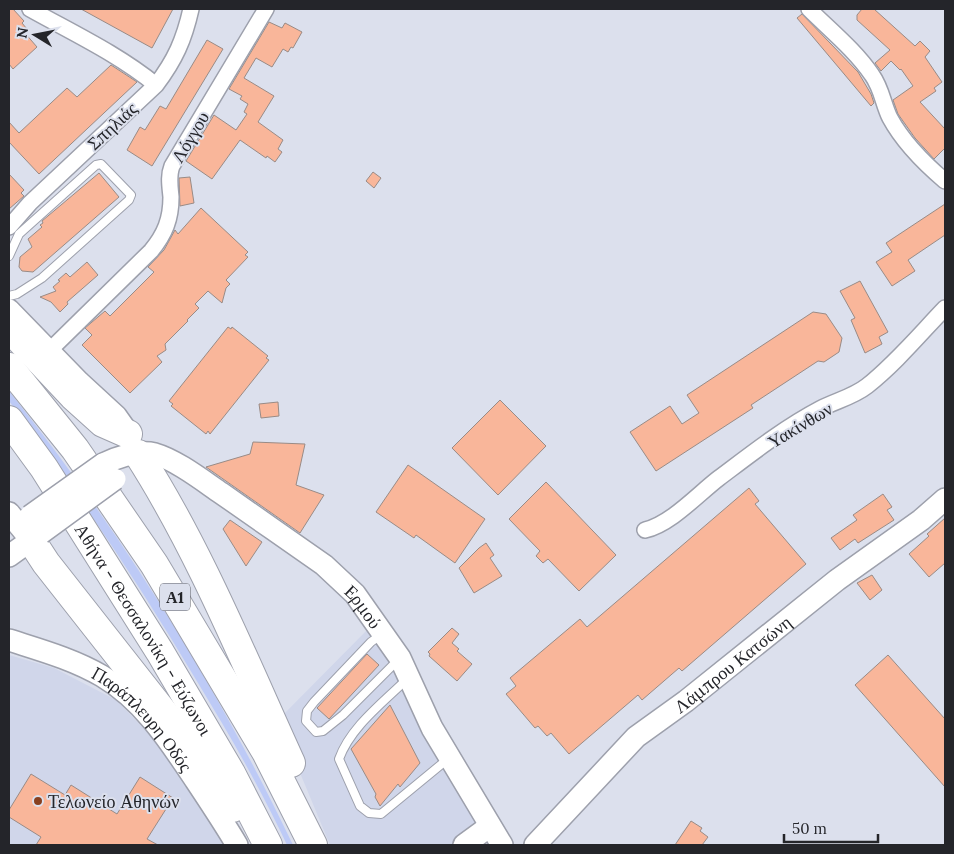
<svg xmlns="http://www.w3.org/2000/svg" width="954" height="854" viewBox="0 0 954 854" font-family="Lora,serif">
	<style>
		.built { fill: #d0d6ea }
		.green { fill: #bdcaf6 }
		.building { fill: #f9b69a; stroke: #998b86 }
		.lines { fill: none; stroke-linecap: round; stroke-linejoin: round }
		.lane-casing { stroke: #9da0ac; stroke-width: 10 }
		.street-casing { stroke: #9da0ac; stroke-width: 18 }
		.secondary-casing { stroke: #9da0ac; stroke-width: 24 }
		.highway-casing { stroke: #9da0ac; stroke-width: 30 }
		.lane { stroke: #fff; stroke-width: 8 }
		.street { stroke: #fff; stroke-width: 15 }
		.secondary { stroke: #fff; stroke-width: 21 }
		.highway { stroke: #fff; stroke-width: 28 }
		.secondary-bridge-casing { stroke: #9da0ac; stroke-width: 24; stroke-linecap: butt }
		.secondary-bridge { stroke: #fff; stroke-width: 21 }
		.poi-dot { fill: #884020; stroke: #dce0ed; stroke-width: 2 }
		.labels { text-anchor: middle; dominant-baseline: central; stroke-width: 4; stroke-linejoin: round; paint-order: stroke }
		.shield { fill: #dce0ed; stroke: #5b5d64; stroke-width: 1 }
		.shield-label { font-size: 16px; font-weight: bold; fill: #24252a }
		.street-label { font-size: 18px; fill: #24252a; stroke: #dce0ed }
		.poi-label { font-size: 18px; fill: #24252a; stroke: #dce0ed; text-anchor: start }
	</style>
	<rect width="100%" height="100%" fill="#dce0ed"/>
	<!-- built -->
	<path class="built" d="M 371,626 L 481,822 L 451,845 L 330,845 L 278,720 Z
		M 9,655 L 54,668 L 116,700 L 154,739 L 206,810 L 225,845 L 9,845 Z"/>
	<!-- green -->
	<path class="green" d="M 9,391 C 120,530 216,684 293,845 L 287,845 C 261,789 230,736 198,683 C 140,585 77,491 9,401 Z"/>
	<!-- building -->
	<path class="building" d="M 9,9 L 13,9 L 24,21 L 22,23 L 27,29 L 24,32 L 37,47 L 13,69 L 9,64 Z
		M 81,9 L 173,9 L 152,48 Z
		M 862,9 L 874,9 L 915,46 L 920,41 L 930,51 L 925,57 L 942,82 L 934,88 L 936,91 L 920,102 L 945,129 L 945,148 L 934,159 L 915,138 L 898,114 L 893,100 L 913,86 L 901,69 L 900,70 L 891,61 L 881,71 L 875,63 L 890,50 L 857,20 L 857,15 Z
		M 802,14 L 858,72 L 871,94 L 874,103 L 871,106 L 797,18 Z
		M 269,22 L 282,28 L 285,23 L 302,32 L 293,48 L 291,47 L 288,52 L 283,49 L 272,67 L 256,58 L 244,78 L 274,96 L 258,122 L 283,140 L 278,149 L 282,152 L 275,162 L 267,156 L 266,158 L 240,140 L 212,179 L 186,161 L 214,115 L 236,130 L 247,114 L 244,112 L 248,104 L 240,99 L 242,96 L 229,89 Z
		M 207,40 L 223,49 L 152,166 L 127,150 L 140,127 L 145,130 L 160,106 L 166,109 Z
		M 111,65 L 137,82 L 39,174 L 9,142 L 9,122 L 19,133 L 67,88 L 77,97 Z
		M 373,172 L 381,178 L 374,188 L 366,181 Z
		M 99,173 L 119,197 L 33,272 L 22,271 L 19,267 L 20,257 L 32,247 L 28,239 L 42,227 L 40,225 L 43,223 L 42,221 Z
		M 9,174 L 24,190 L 21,193 L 24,196 L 9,209 Z
		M 190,177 L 194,203 L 180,206 L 179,178 Z
		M 945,204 L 945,235 L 908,260 L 915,271 L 892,286 L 876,262 L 892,252 L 886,243 Z
		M 201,208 L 248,252 L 245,255 L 248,257 L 226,280 L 230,284 L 226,288 L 222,303 L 208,291 L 195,304 L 199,308 L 187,320 L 188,321 L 165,344 L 166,350 L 157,356 L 162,362 L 130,393 L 82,345 L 92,335 L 85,328 L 105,311 L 110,316 L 154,272 L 148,267 L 164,250 L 175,230 L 178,234 Z
		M 87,262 L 98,275 L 67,302 L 68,304 L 60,312 L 51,302 L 40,297 L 56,291 L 53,287 L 60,281 L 58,280 L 66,273 L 70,277 Z
		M 860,281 L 888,332 L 879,337 L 882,344 L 865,353 L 851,320 L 855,318 L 840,291 Z
		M 813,312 L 826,314 L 842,338 L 839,352 L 824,362 L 818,361 L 751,405 L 753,408 L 656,471 L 630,432 L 670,406 L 682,424 L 699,413 L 687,395 Z
		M 228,327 L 231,329 L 232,327 L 268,356 L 266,358 L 269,360 L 210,434 L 208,431 L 206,434 L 171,406 L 173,404 L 169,401 Z
		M 500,400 L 546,446 L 498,495 L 452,448 Z
		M 278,402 L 279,416 L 261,418 L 259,404 Z
		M 253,442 L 305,444 L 296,485 L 324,495 L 300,533 L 206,467 L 250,454 Z
		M 408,465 L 485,519 L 455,563 L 416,535 L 414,538 L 376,512 Z
		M 546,482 L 616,555 L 579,591 L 548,559 L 543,563 L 536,556 L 540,551 L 509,519 Z
		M 749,488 L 759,501 L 755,504 L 806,564 L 682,671 L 679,668 L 642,700 L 638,695 L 569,754 L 551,733 L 547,736 L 538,726 L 535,728 L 506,694 L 516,686 L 510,678 L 580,619 L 587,627 Z
		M 883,494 L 892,507 L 887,510 L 894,520 L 858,543 L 855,539 L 840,550 L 831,538 L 857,520 L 853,515 Z
		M 945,518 L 945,563 L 929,577 L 909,554 L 929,536 L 927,534 Z
		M 230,520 L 262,542 L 246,566 L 223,529 Z
		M 486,543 L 494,555 L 490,558 L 502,576 L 474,593 L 459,568 L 479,548 Z
		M 872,575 L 882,590 L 870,600 L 857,583 Z
		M 452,628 L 459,634 L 452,643 L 459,649 L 457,651 L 472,664 L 457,681 L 429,656 L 430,654 L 428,652 Z
		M 367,654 L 379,665 L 329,719 L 317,708 Z
		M 888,655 L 945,719 L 945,787 L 855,685 Z
		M 390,705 L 420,763 L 400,787 L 398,784 L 380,806 L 375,797 L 376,794 L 351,749 Z
		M 31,774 L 65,795 L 71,785 L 117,814 L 140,777 L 173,798 L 147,839 L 158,845 L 36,845 L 41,837 L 9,817 L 9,810 Z
		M 691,821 L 702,828 L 700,831 L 708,837 L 702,845 L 675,845 Z"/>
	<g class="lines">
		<defs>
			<path id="lane" d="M 9,256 L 19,234 L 96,165 L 101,164 L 131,195 L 129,200 L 42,278 L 17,294 L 9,296
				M 382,634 L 371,642 L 314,702 L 307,711 L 306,721 L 316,732 L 323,731 L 343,715 L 398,660
				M 408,678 C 384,702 351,726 339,759 L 360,806 L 369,813 L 381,814 L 449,758"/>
			<path id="street" d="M 30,9 C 73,33 118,54 156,85
				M 809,9 C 830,30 855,50 872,75 C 882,89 883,104 890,118 C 903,142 925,164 945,181
				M 9,227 L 30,203 L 156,85 C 175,60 184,40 191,9
				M 48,352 L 151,251 C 165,234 171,219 171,197 C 170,186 168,176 172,166 L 266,9
				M 645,530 C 671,524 698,494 719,478 C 751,454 784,428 820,409 C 835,401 853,397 867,386 C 896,363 920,334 945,308"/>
			<g id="secondary">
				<path d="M 9,310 L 79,382 L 116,416 L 128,433"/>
				<path id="s1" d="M 103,464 C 118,457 138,450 155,454 C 176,460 202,480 221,493 C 255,517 290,541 324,565 L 355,594 L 400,658 L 432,728 L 502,845"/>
				<path d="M 9,513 L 31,540"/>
				<path d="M 9,556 L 41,533"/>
				<path id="s2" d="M 9,640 C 40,650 73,659 102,676 C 143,700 170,742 196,781 C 210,802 224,823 237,845"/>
				<path d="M 464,845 L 490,826"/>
				<path id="s3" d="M 535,845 L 636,737 L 686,701 L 837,580 L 921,520 L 945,499"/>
			</g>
			<g id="highway">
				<path d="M 9,328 L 73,396 L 103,423 L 128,434"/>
				<path d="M 9,367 L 75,449 L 154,564 L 266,752 L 313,845"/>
				<path id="s4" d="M 9,420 L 44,468 L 160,652 L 231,773 L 268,845"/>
				<path d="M 138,454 C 199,549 244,660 291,763"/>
				<path d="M 31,540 L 46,563 L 193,750 L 233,808"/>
			</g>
		</defs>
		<!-- lane casing -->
		<use href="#lane" class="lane-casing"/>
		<!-- street casing -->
		<use href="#street" class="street-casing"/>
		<!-- secondary casing -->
		<use href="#secondary" class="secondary-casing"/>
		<!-- highway casing -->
		<use href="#highway" class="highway-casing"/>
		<!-- lane -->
		<use href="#lane" class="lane"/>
		<!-- street -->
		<use href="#street" class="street"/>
		<!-- secondary -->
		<use href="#secondary" class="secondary"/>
		<!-- highway -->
		<use href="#highway" class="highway"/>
		<defs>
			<path id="secondary-bridge" d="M 30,516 L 103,464
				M 41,533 L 115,479"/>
		</defs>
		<!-- secondary-bridge casing -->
		<use href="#secondary-bridge" class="secondary-bridge-casing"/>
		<!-- secondary-bridge -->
		<use href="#secondary-bridge" class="secondary-bridge"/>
	</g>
	<!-- markers -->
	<circle class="poi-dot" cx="38" cy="801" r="5"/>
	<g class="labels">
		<!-- shield labels -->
		<rect class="shield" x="160" y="583.5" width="30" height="27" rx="4"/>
		<g class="shield-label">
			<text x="175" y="597">Α1</text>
		</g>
		<!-- street labels -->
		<g class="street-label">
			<text transform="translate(112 126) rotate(-43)">Σπηλιάς</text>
			<text transform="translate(190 137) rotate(-59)">Λόγγου</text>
			<text transform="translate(800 425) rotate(-31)">Υακίνθων</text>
			<text stroke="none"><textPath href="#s1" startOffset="314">Ερμού</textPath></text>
			<text stroke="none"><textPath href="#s4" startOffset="249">Αθήνα - Θεσσαλονίκη - Εύζωνοι</textPath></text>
			<text stroke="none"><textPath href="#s3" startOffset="269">Λάμπρου Κατσώνη</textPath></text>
			<text stroke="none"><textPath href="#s2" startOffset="159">Παράπλευρη Οδός</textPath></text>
		</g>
		<!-- poi labels -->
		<g class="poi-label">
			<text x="48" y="801">Τελωνείο Αθηνών</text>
		</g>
	</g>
	<!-- border -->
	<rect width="954" height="854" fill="none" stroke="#24252a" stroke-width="20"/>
	<!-- north arrow -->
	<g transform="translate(35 35) rotate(280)" stroke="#dce0ed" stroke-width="4" paint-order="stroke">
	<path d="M0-4L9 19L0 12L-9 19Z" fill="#24252a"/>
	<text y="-8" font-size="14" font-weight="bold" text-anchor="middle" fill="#24252a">N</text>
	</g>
	<!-- scale -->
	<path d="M784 834v8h94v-8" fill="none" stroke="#24252a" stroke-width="2.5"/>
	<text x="792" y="834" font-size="15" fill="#24252a" stroke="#dce0ed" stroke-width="4" paint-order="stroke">50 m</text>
</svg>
